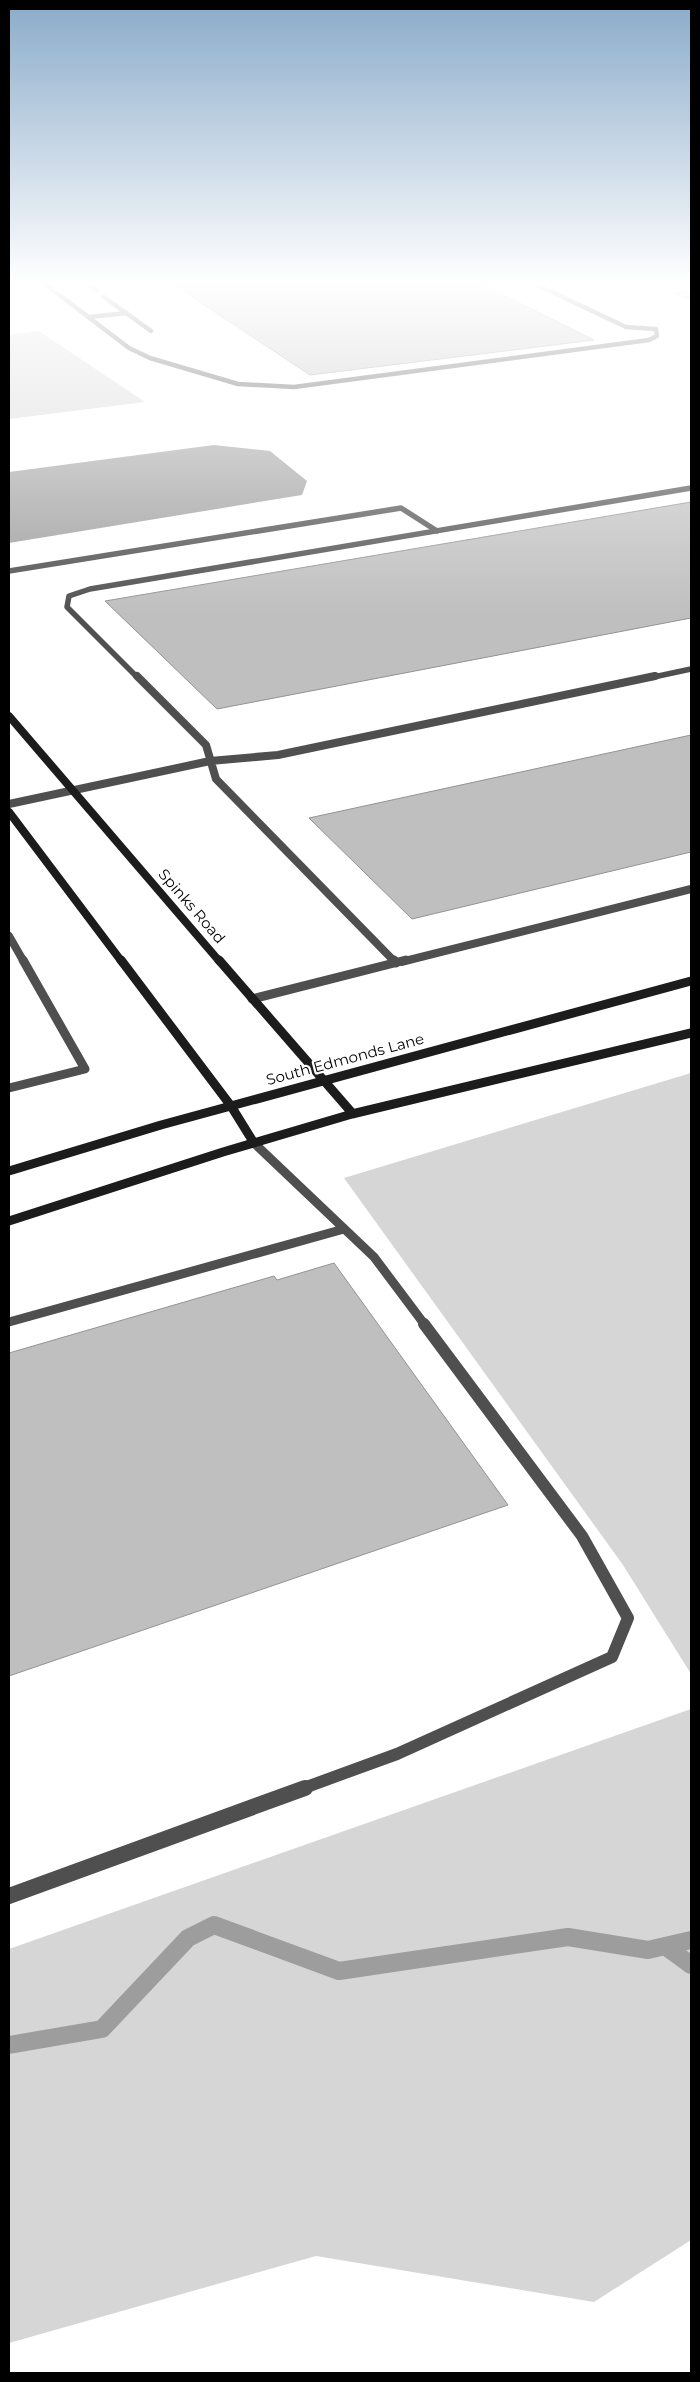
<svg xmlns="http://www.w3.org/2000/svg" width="700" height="2382" viewBox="0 0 700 2382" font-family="Montserrat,sans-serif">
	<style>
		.green { fill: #d6d6d6 }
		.water { fill: #9d9d9d }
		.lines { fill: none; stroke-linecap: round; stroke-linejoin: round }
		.stream { stroke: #9d9d9d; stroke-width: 18 }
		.building { fill: #bfbfbf; stroke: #939393 }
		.service-far5 { stroke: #4f4f4f; stroke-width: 4.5 }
		.service-far4 { stroke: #4f4f4f; stroke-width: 5.5 }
		.service-far3 { stroke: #4f4f4f; stroke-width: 8 }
		.service-far2 { stroke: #4f4f4f; stroke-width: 9 }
		.service-far1 { stroke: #4f4f4f; stroke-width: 12 }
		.service { stroke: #4f4f4f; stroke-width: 16 }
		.secondary-far1 { stroke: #1c1c1c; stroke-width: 8 }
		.secondary { stroke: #1c1c1c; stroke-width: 9 }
		.labels { text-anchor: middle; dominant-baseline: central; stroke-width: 4.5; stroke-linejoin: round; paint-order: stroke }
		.street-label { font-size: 15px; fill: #000; stroke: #fff }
	</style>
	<rect width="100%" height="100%" fill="#fff"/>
	<!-- green -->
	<path class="green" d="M 39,331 L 145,402 L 9,419 L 9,335 Z
		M 691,1073 L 691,1674 L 623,1565 L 344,1178 Z
		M 691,1709 L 691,2240 L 594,2302 L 316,2256 L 9,2343 L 9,1949 Z"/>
	<!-- water -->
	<path class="water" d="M 214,445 L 270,451 L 307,481 L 302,495 L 9,543 L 9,472 Z"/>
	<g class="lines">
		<!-- stream -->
		<path class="stream" d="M 665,1946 L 691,1965
			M 9,2045 L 102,2029 L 188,1938 L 214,1925 L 339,1971 L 568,1937 L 648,1950 L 691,1940"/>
	</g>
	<!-- building -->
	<path class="building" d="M 168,281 L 475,281 L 594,340 L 310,375 Z
		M 691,291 L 691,299 L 688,299 L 674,293 Z
		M 691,502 L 691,618 L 217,709 L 105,601 Z
		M 691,735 L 691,852 L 412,919 L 309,818 Z
		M 334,1263 L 508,1505 L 9,1676 L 9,1353 L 274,1276 L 277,1280 Z"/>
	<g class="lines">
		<!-- service-far5 -->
		<path class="service-far5" d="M 41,281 L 129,348 L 150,358 L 238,384 L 294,387 L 649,340 L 657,336 L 656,329 L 626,327 L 529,281
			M 84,281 L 96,290
			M 673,281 L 691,281
			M 104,297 L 151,331
			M 89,317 L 127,313"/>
		<!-- service-far4 -->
		<path class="service-far4" d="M 9,571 L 401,508 L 437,531
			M 138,678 L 67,607 L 69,596 L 90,589 L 691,488
			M 649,678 L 691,669"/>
		<!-- service-far3 -->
		<path class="service-far3" d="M 137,676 L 206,745 L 216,779 L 395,962
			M 9,804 L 210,761 L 278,755 L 655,676
			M 9,936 L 24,962
			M 401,962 L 691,889"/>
		<!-- service-far2 -->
		<path class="service-far2" d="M 394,960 L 396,963
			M 252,999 L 406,960
			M 9,1088 L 85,1069 L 23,960
			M 254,1143 L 374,1257 L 425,1325
			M 9,1322 L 344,1229"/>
		<!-- service-far1 -->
		<path class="service-far1" d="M 301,1789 L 397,1754 L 612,1657 L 628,1618 L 582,1536 L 424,1324"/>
		<!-- service -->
		<path class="service" d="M 9,1896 L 305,1788"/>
		<!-- secondary-far1 -->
		<path class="secondary-far1" d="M 9,716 L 220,962
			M 9,812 L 122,962"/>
		<!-- secondary -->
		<path class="secondary" d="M 121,960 L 231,1106 L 254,1143
			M 219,960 L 353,1114
			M 9,1171 L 161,1125 L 691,981
			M 9,1221 L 223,1152 L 352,1114 L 691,1033"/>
	</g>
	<!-- sky -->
	<linearGradient id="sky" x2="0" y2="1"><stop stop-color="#8aabca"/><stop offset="0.46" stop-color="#fff"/><stop offset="1" stop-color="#fff" stop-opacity="0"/></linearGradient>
	<rect width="700" height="615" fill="url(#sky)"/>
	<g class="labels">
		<!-- street labels -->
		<g class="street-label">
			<text transform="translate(192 906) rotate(49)">Spinks Road</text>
			<text transform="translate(345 1059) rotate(-15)">South Edmonds Lane</text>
		</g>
	</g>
	<!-- border -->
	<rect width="700" height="2382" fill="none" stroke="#000000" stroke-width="20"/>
</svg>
